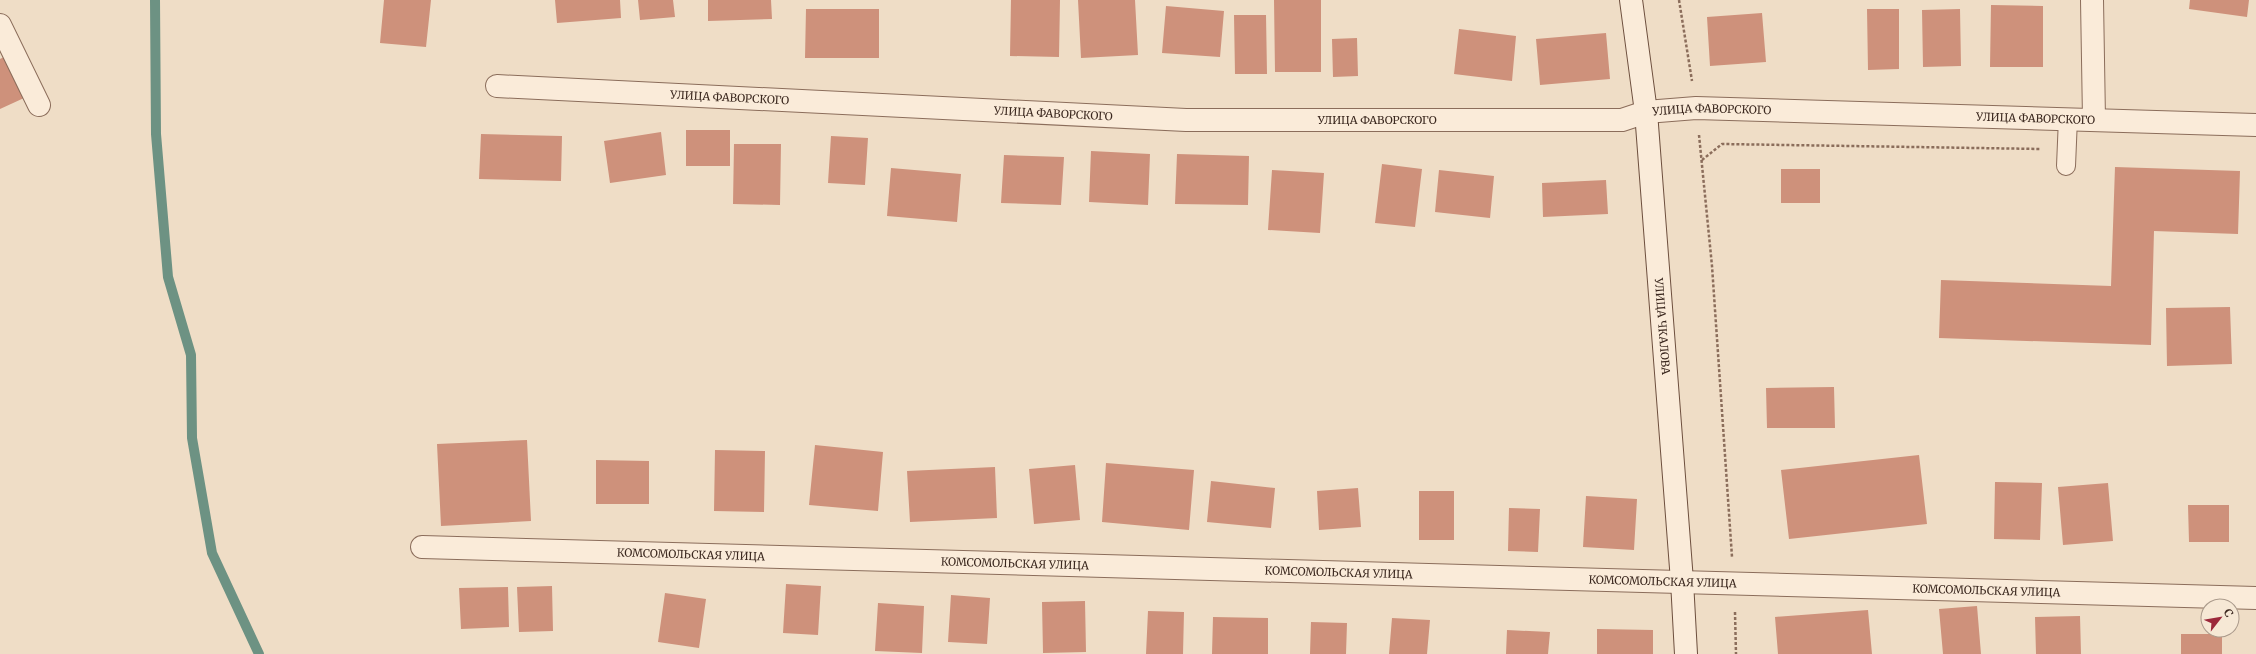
<svg xmlns="http://www.w3.org/2000/svg" width="2256" height="654" viewBox="0 0 2256 654" font-family="Merriweather,serif">
	<style>
		.lines { fill: none; stroke-linecap: round; stroke-linejoin: round }
		.stream { stroke: #6d9283; stroke-width: 10 }
		.building { fill: #ce917b }
		.service-casing { stroke: #8b6d5b; stroke-width: 20 }
		.minor-casing { stroke: #8b6d5b; stroke-width: 24 }
		.tertiary-casing { stroke: #8b6d5b; stroke-width: 24 }
		.secondary-casing { stroke: #6d4f3e; stroke-width: 24 }
		.path { stroke: #8b6d5b; stroke-width: 2.5; stroke-dasharray: 3 2; stroke-linecap: butt }
		.service { stroke: #faebd9; stroke-width: 18 }
		.minor { stroke: #faebd9; stroke-width: 22 }
		.tertiary { stroke: #faebd9; stroke-width: 22 }
		.secondary { stroke: #faebd9; stroke-width: 22 }
		.labels { text-anchor: middle; dominant-baseline: central; stroke-width: 3; stroke-linejoin: round; paint-order: stroke }
		.street-label { font-size: 11px; fill: #3b281f; stroke: #f6e8d5 }
	</style>
	<rect width="100%" height="100%" fill="#efddc6"/>
	<g class="lines">
		<!-- stream -->
		<path class="stream" d="M 155,0 L 156,134 L 168,277 L 191,355 L 192,438 L 212,553 L 259,654"/>
	</g>
	<!-- building -->
	<path class="building" d="M 384,0 L 431,0 L 426,47 L 380,43 Z
		M 555,0 L 620,0 L 621,18 L 557,23 Z
		M 638,0 L 673,0 L 675,17 L 640,20 Z
		M 708,0 L 771,0 L 772,19 L 708,21 Z
		M 1011,0 L 1060,0 L 1059,57 L 1010,56 Z
		M 1078,0 L 1135,0 L 1138,55 L 1081,58 Z
		M 1274,0 L 1321,0 L 1321,72 L 1275,72 Z
		M 2190,0 L 2249,0 L 2247,17 L 2189,9 Z
		M 1991,5 L 2043,6 L 2043,67 L 1990,67 Z
		M 1166,6 L 1224,11 L 1220,57 L 1162,53 Z
		M 806,9 L 879,9 L 879,58 L 805,58 Z
		M 1867,9 L 1899,9 L 1899,69 L 1868,70 Z
		M 1960,9 L 1961,66 L 1923,67 L 1922,10 Z
		M 1762,13 L 1766,62 L 1710,66 L 1707,17 Z
		M 1234,15 L 1266,15 L 1267,74 L 1235,74 Z
		M 1459,29 L 1516,36 L 1512,81 L 1454,74 Z
		M 1606,33 L 1610,79 L 1540,85 L 1536,39 Z
		M 1357,38 L 1358,76 L 1333,77 L 1332,39 Z
		M 4,57 L 24,98 L 0,109 L 0,59 Z
		M 686,130 L 730,130 L 730,166 L 686,166 Z
		M 661,132 L 666,175 L 610,183 L 604,141 Z
		M 481,134 L 562,136 L 561,181 L 479,179 Z
		M 831,136 L 868,138 L 865,185 L 828,183 Z
		M 734,144 L 781,144 L 780,205 L 733,204 Z
		M 1091,151 L 1150,154 L 1148,205 L 1089,202 Z
		M 1177,154 L 1249,156 L 1248,205 L 1175,204 Z
		M 1004,155 L 1064,157 L 1061,205 L 1001,203 Z
		M 1382,164 L 1422,169 L 1415,227 L 1375,223 Z
		M 2115,167 L 2240,171 L 2238,234 L 2154,231 L 2151,345 L 1939,338 L 1941,280 L 2111,286 Z
		M 891,168 L 961,174 L 957,222 L 887,216 Z
		M 1781,169 L 1820,169 L 1820,203 L 1781,203 Z
		M 1272,170 L 1324,173 L 1320,233 L 1268,230 Z
		M 1439,170 L 1494,176 L 1490,218 L 1435,212 Z
		M 1606,180 L 1608,214 L 1543,217 L 1542,183 Z
		M 2230,307 L 2232,364 L 2167,366 L 2166,308 Z
		M 1834,387 L 1835,428 L 1767,428 L 1766,388 Z
		M 527,440 L 531,521 L 441,526 L 437,444 Z
		M 815,445 L 883,452 L 878,511 L 809,505 Z
		M 715,450 L 765,451 L 764,512 L 714,511 Z
		M 1919,455 L 1927,524 L 1789,539 L 1781,470 Z
		M 596,460 L 649,461 L 649,504 L 596,504 Z
		M 1106,463 L 1194,470 L 1189,530 L 1102,522 Z
		M 1075,465 L 1080,520 L 1034,524 L 1029,469 Z
		M 995,467 L 997,518 L 910,522 L 907,471 Z
		M 1211,481 L 1275,488 L 1271,528 L 1207,522 Z
		M 1995,482 L 2042,483 L 2040,540 L 1994,539 Z
		M 2108,483 L 2113,541 L 2063,545 L 2058,487 Z
		M 1358,488 L 1361,527 L 1319,530 L 1317,491 Z
		M 1419,491 L 1454,491 L 1454,540 L 1419,540 Z
		M 1586,496 L 1637,499 L 1634,550 L 1583,547 Z
		M 2188,505 L 2229,505 L 2229,542 L 2189,542 Z
		M 1509,508 L 1540,509 L 1538,552 L 1508,551 Z
		M 786,584 L 821,586 L 818,635 L 783,633 Z
		M 552,586 L 553,631 L 519,632 L 517,587 Z
		M 508,587 L 509,627 L 461,629 L 459,588 Z
		M 665,593 L 706,599 L 699,648 L 658,642 Z
		M 951,595 L 990,598 L 987,644 L 948,642 Z
		M 1085,601 L 1086,652 L 1043,653 L 1042,602 Z
		M 878,603 L 924,606 L 922,653 L 875,651 Z
		M 1977,606 L 1981,654 L 1943,654 L 1939,609 Z
		M 1868,610 L 1872,654 L 1778,654 L 1775,617 Z
		M 1148,611 L 1184,612 L 1183,654 L 1146,654 Z
		M 2080,616 L 2081,654 L 2036,654 L 2035,617 Z
		M 1213,617 L 1268,618 L 1268,654 L 1212,654 Z
		M 1392,618 L 1430,620 L 1427,654 L 1389,654 Z
		M 1311,622 L 1347,623 L 1346,654 L 1310,654 Z
		M 1597,629 L 1653,630 L 1653,654 L 1597,654 Z
		M 1507,630 L 1550,632 L 1548,654 L 1506,654 Z
		M 2181,634 L 2222,634 L 2222,654 L 2181,654 Z"/>
	<g class="lines">
		<defs>
			<path id="service" d="M 2066,166 L 2068,118"/>
			<g id="minor">
				<path d="M 2092,0 L 2094,119"/>
				<path d="M 0,25 L 39,105"/>
				<path id="s1" d="M 497,86 L 1186,120 L 1622,120 L 1646,112"/>
				<path id="s2" d="M 422,547 L 2256,598"/>
			</g>
			<g id="tertiary">
				<path id="s3" d="M 1646,112 L 1696,108 L 2256,125"/>
			</g>
			<g id="secondary">
				<path id="s4" d="M 1631,0 L 1646,112 L 1682,581 L 1686,654"/>
			</g>
		</defs>
		<!-- service casing -->
		<use href="#service" class="service-casing"/>
		<!-- minor casing -->
		<use href="#minor" class="minor-casing"/>
		<!-- tertiary casing -->
		<use href="#tertiary" class="tertiary-casing"/>
		<!-- secondary casing -->
		<use href="#secondary" class="secondary-casing"/>
		<!-- path -->
		<path class="path" d="M 1679,0 L 1692,81
			M 1699,135 L 1712,266 L 1732,557
			M 1702,160 L 1722,144 L 2041,149
			M 1735,612 L 1736,654"/>
		<!-- service -->
		<use href="#service" class="service"/>
		<!-- minor -->
		<use href="#minor" class="minor"/>
		<!-- tertiary -->
		<use href="#tertiary" class="tertiary"/>
		<!-- secondary -->
		<use href="#secondary" class="secondary"/>
	</g>
	<g class="labels">
		<!-- street labels -->
		<g class="street-label">
			<text stroke="none"><textPath href="#s1" startOffset="233">УЛИЦА ФАВОРСКОГО</textPath></text>
			<text stroke="none"><textPath href="#s3" startOffset="66">УЛИЦА ФАВОРСКОГО</textPath></text>
			<text stroke="none"><textPath href="#s1" startOffset="557">УЛИЦА ФАВОРСКОГО</textPath></text>
			<text stroke="none"><textPath href="#s3" startOffset="390">УЛИЦА ФАВОРСКОГО</textPath></text>
			<text stroke="none"><textPath href="#s1" startOffset="881">УЛИЦА ФАВОРСКОГО</textPath></text>
			<text stroke="none"><textPath href="#s4" startOffset="328">УЛИЦА ЧКАЛОВА</textPath></text>
			<text stroke="none"><textPath href="#s2" startOffset="269">КОМСОМОЛЬСКАЯ УЛИЦА</textPath></text>
			<text stroke="none"><textPath href="#s2" startOffset="593">КОМСОМОЛЬСКАЯ УЛИЦА</textPath></text>
			<text stroke="none"><textPath href="#s2" startOffset="917">КОМСОМОЛЬСКАЯ УЛИЦА</textPath></text>
			<text stroke="none"><textPath href="#s2" startOffset="1241">КОМСОМОЛЬСКАЯ УЛИЦА</textPath></text>
			<text stroke="none"><textPath href="#s2" startOffset="1565">КОМСОМОЛЬСКАЯ УЛИЦА</textPath></text>
		</g>
	</g>
	<!-- north arrow -->
	<g transform="translate(2220 618) rotate(59)"><circle r="19" fill="#f6e8d5" stroke="#ab9b8c"/>
	<path d="M0-3L7 15L0 10L-7 15Z" fill="#9c293b"/>
	<text y="-6" font-size="11" font-weight="bold" text-anchor="middle" fill="#3b281f">С</text>
	</g>
</svg>
